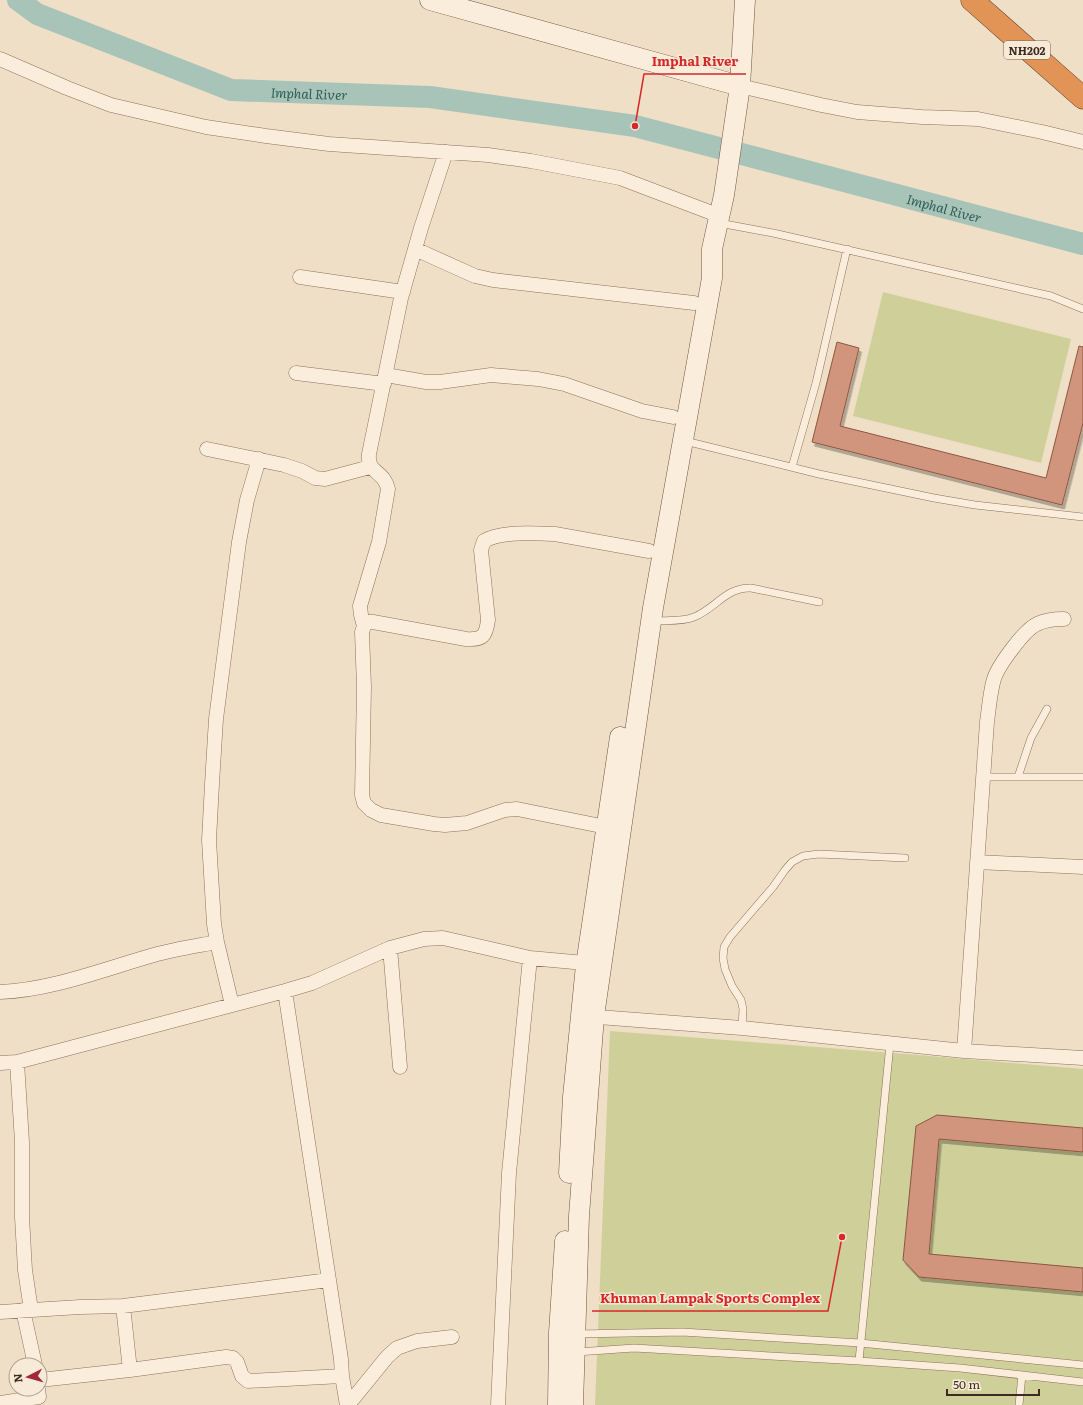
<svg xmlns="http://www.w3.org/2000/svg" width="1083" height="1405" viewBox="0 0 1083 1405" font-family="Literata,serif">
	<style>
		.green { fill: #cfcf9a }
		.lines { fill: none; stroke-linecap: round; stroke-linejoin: round }
		.river { stroke: #a8c4b9; stroke-width: 22 }
		.building { fill: #d0957c; stroke: #8d5640; filter: url(#shadow) }
		.lane-casing { stroke: #8d705b; stroke-width: 8 }
		.street-casing { stroke: #8d705b; stroke-width: 15 }
		.secondary-casing { stroke: #6f513e; stroke-width: 21 }
		.highway-casing { stroke: #5b3f2f; stroke-width: 23 }
		.lane { stroke: #faeddb; stroke-width: 7 }
		.street { stroke: #faeddb; stroke-width: 14 }
		.secondary { stroke: #faeddb; stroke-width: 20 }
		.highway { stroke: #e19456; stroke-width: 22 }
		.labels { text-anchor: middle; dominant-baseline: central; stroke-width: 3; stroke-linejoin: round; paint-order: stroke }
		.shield { fill: #f7ead7; stroke: #756457; stroke-width: 1 }
		.shield-label { font-size: 11px; font-weight: bold; fill: #3d2a20 }
		.water-label { font-size: 13px; font-style: italic; fill: #2e5d55; stroke: #f7ead7 }
		.leader { fill: none; stroke: #d62828; stroke-width: 1.5 }
		.callout-dot { fill: #d62828; stroke: #f7ead7; stroke-width: 1.5 }
		.callout-label { font-size: 13px; text-anchor: middle; font-weight: bold; fill: #d62828; stroke: #f7ead7; stroke-width: 3; stroke-linejoin: round; paint-order: stroke }
	</style>
	<defs>
		<filter id="shadow"><feDropShadow dx="2.5" dy="4" stdDeviation="0" flood-color="#0004"/></filter>
	</defs>
	<rect width="100%" height="100%" fill="#f0dfc7"/>
	<!-- green -->
	<path class="green" d="M 883,292 L 1071,339 L 1041,463 L 853,416 Z
		M 610,1031 L 906,1054 L 1083,1069 L 1083,1405 L 595,1405 Z"/>
	<g class="lines">
		<!-- river -->
		<path class="river" id="s1" d="M 18,0 L 37,14 L 231,90 L 430,97 L 635,126 L 1083,244"/>
	</g>
	<!-- building -->
	<path class="building" d="M 837,342 L 859,348 L 840,426 L 1046,478 L 1079,346 L 1083,347 L 1083,423 L 1062,505 L 812,442 Z
		M 937,1115 L 1083,1128 L 1083,1152 L 939,1139 L 929,1254 L 1083,1268 L 1083,1292 L 919,1277 L 903,1260 L 916,1126 Z"/>
	<g class="lines">
		<defs>
			<path id="lane" d="M 719,223 L 773,233 L 1051,296 L 1083,309
				M 685,441 L 819,474 L 934,498 L 975,505 L 1083,517
				M 792,467 L 816,383 L 847,249
				M 653,621 C 666,620 682,622 694,617 C 715,609 726,587 751,588 L 819,602
				M 984,777 L 1083,777
				M 1018,777 L 1031,738 L 1047,709
				M 742,1028 L 743,1009 L 741,1000 L 732,986 L 725,969 L 723,958 L 724,947 L 730,937 L 773,887 L 785,870 L 792,862 L 803,856 L 819,854 L 905,858
				M 577,1334 L 682,1332 L 860,1343 L 1083,1365
				M 577,1352 L 634,1348 L 859,1361 L 960,1368 L 1083,1382
				M 859,1361 L 890,1044
				M 1019,1405 L 1022,1375"/>
			<path id="street" d="M 0,59 L 67,88 L 111,105 L 206,127 L 266,136 L 329,144 L 488,155 L 531,161 L 620,178 L 720,216
				M 740,86 L 821,105 L 857,112 L 922,117 L 978,119 L 1042,132 L 1083,142
				M 415,249 L 475,276 L 493,280 L 694,303
				M 300,277 L 403,292
				M 296,373 L 384,384
				M 386,375 L 426,382 L 440,382 L 491,375 L 538,379 L 564,384 L 642,411 L 673,417
				M 207,449 L 284,465 L 302,471 L 315,478 L 325,479 L 370,467
				M 364,626 L 361,615 L 360,606 L 379,542 L 388,489 C 384,470 367,474 369,454 L 401,298 L 421,228 L 446,152
				M 616,829 L 517,809 L 505,810 L 467,823 L 445,825 L 434,824 L 381,815 L 371,810 L 364,803 L 362,795 L 364,687 L 362,632 L 364,626 L 367,622 L 373,622 L 466,639 C 483,640 486,636 488,620 L 481,550 L 484,541 C 500,531 536,533 555,534 L 649,551
				M 977,862 L 1083,867
				M 390,948 L 400,1067
				M 0,992 C 52,990 104,969 154,955 C 175,949 196,946 217,942
				M 232,1005 L 217,942 L 214,924 L 209,840 L 212,784 L 216,719 L 239,542 L 247,500 L 259,459
				M 585,1016 L 742,1028 L 964,1051 L 1083,1058
				M 964,1051 L 987,722 C 989,708 990,692 994,679 C 998,666 1024,630 1037,624 C 1045,620 1055,619 1064,619
				M 17,1062 L 22,1142 L 22,1217 L 25,1270 L 31,1310
				M 0,1063 L 17,1062 L 285,991 L 312,983 L 390,948 L 424,939 L 443,938 L 530,958 L 596,964
				M 123,1306 L 130,1370
				M 23,1310 L 35,1365
				M 0,1312 L 80,1307 L 123,1306 L 329,1280
				M 342,1376 L 347,1405
				M 40,1380 L 130,1370 L 226,1357 L 233,1358 L 237,1362 L 242,1376 L 248,1381 L 342,1376 L 341,1359 L 285,991
				M 0,1403 L 39,1397 L 38,1389
				M 348,1405 L 387,1357 L 397,1348 L 417,1341 L 452,1337
				M 498,1405 L 509,1173 L 530,958"/>
			<path id="secondary" d="M 430,0 L 740,86
				M 569,1173 L 573,1097 L 586,965 L 620,737
				M 558,1405 L 559,1333 L 565,1241
				M 573,1405 L 579,1216 L 594,1016 L 653,608 L 712,278 L 712,249 L 724,195 L 740,86 L 745,0"/>
			<path id="highway" d="M 972,0 L 1083,98"/>
		</defs>
		<!-- lane casing -->
		<use href="#lane" class="lane-casing"/>
		<!-- street casing -->
		<use href="#street" class="street-casing"/>
		<!-- secondary casing -->
		<use href="#secondary" class="secondary-casing"/>
		<!-- highway casing -->
		<use href="#highway" class="highway-casing"/>
		<!-- lane -->
		<use href="#lane" class="lane"/>
		<!-- street -->
		<use href="#street" class="street"/>
		<!-- secondary -->
		<use href="#secondary" class="secondary"/>
		<!-- highway -->
		<use href="#highway" class="highway"/>
	</g>
	<g class="labels">
		<!-- shield labels -->
		<rect class="shield" x="1004" y="41" width="46" height="18" rx="3"/>
		<g class="shield-label">
			<text x="1027" y="50">NH202</text>
		</g>
		<!-- water labels -->
		<g class="water-label">
			<text stroke="none"><textPath href="#s1" startOffset="310">Imphal River</textPath></text>
			<text stroke="none"><textPath href="#s1" startOffset="958">Imphal River</textPath></text>
		</g>
	</g>
	<!-- callouts -->
	<path class="leader" d="M635 126L644 74H746M842 1237L828 1311H592"/>
	<g class="callout-dot">
		<circle cx="635" cy="126" r="4"/>
		<circle cx="842" cy="1237" r="4"/>
	</g>
	<g class="callout-label">
		<text x="695" y="66">Imphal River</text>
		<text x="710" y="1303">Khuman Lampak Sports Complex</text>
	</g>
	<!-- north arrow -->
	<g transform="translate(28 1377) rotate(264)"><circle r="19" fill="#f7ead7" stroke="#ad9d8e"/>
	<path d="M0-3L7 15L0 10L-7 15Z" fill="#9f2938"/>
	<text y="-6" font-size="11" font-weight="bold" text-anchor="middle" fill="#3d2a20">N</text>
	</g>
	<!-- scale -->
	<path d="M947 1389v6h92v-6" fill="none" stroke="#3d2a20" stroke-width="2"/>
	<text x="953" y="1389" font-size="12" fill="#3d2a20" stroke="#f7ead7" stroke-width="3" paint-order="stroke">50 m</text>
</svg>
